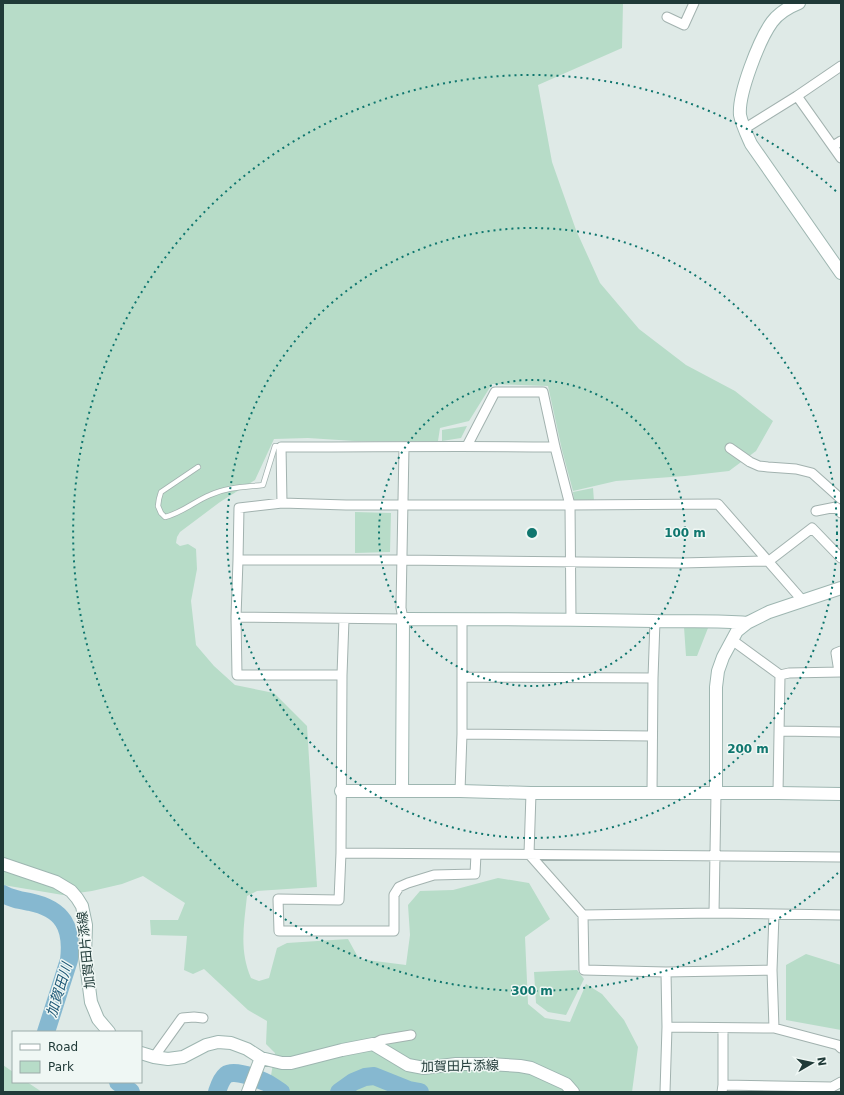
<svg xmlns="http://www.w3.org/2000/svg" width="844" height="1095" viewBox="0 0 844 1095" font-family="'DejaVu Sans','Noto Sans JP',sans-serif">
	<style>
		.green { fill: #b7dcc8 }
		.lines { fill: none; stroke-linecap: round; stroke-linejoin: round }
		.river { stroke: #86b8d0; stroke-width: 18 }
		.lane-casing { stroke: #a2b2af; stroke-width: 6 }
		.street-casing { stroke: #a2b2af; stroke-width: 11 }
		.secondary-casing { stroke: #9eb6b1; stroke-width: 14 }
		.lane { stroke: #fff; stroke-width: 4.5 }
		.street { stroke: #fff; stroke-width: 9 }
		.secondary { stroke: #fff; stroke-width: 12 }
		.ring { fill: none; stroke: #0f766e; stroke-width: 2; stroke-dasharray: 2 4 }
		.labels { text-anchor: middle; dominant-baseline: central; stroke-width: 3; stroke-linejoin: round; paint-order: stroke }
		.street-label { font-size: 13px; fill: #203a38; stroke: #eff7f4 }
		.water-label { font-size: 14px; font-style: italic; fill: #1b5675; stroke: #eff7f4 }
		.centre { fill: #0f766e; stroke: #eff7f4; stroke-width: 2 }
		.ring-label { font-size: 12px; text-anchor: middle; font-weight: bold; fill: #0f766e; stroke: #eff7f4; stroke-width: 3; stroke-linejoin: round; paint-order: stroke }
	</style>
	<rect width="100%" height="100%" fill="#dfeae7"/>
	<!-- green -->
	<path class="green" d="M 3,3 L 623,3 L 622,48 L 538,85 L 552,162 L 576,230 L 600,283 L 639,329 L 686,365 L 735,391 L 773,421 L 756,451 L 729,471 L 685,476 L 616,481 L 573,491 L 562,450 L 548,386 L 492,384 L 469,421 L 440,428 L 438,441 L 354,441 L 308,438 L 274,439 L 255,480 L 220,502 L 180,532 L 177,537 L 176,543 L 180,546 L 188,544 L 196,549 L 197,569 L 191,601 L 196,645 L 214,666 L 235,685 L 274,693 L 307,726 L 317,887 L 257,891 L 247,896 C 244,925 239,950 251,978 L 259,981 L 269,978 L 277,948 L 287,943 L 348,939 L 359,959 L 406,965 L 410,935 L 408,905 L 420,891 L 453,890 L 498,878 L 529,883 L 550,919 L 525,937 L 528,1004 L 545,1018 L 570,1022 L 586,984 L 602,994 L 624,1020 L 638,1047 L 632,1092 L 268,1092 L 275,1053 L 266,1044 L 267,1021 L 248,1010 L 204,969 L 193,974 L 184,970 L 187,936 L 151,935 L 150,920 L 178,920 L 185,903 L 143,876 L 122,884 L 92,891 L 63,895 L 3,885 Z
		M 467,426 L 461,438 L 442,441 L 442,430 Z
		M 593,488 L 594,501 L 574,501 L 573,492 Z
		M 355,512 L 391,513 L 390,552 L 355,553 Z
		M 684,627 L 708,628 L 697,656 L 686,656 Z
		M 806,954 L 841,965 L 841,1030 L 786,1020 L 786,965 Z
		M 577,970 L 584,979 L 566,1015 L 548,1012 L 536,1003 L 534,972 Z
		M 3,1065 L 13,1072 L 13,1082 L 27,1082 L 42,1092 L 3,1092 Z"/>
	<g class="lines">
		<!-- river -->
		<path class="river" d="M 3,894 C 12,899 19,900 30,902 C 63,909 73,927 69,960 L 46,1032
			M 118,1082 L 131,1092
			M 217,1092 C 219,1086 221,1079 226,1075 C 234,1069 256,1078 265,1082 C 270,1084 276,1089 281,1092
			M 339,1092 L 353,1082 L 365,1077 L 374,1076 L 409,1090 L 420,1092"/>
		<defs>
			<path id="lane" d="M 198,467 L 161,492 L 159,499 L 158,506 L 161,513 L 165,517 C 182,513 195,501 210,495 C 227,487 245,487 263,485 L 275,446 L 281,447"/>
			<path id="street" d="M 667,17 L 684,25 L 694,3
				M 797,96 L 841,158
				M 744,129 L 797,96 L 841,66
				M 833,146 L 841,141
				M 467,446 L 495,392 L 543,392 L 555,447 L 570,505 L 571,619
				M 730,448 L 750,462 L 759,466 L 768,467 L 796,469 L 812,473 L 841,499
				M 282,503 L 281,447 C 373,447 464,446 555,447
				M 816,511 L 836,507 L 841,513
				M 238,560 L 401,560 L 681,563 L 769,561 L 812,528 L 841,558
				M 803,601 L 718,504 L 570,505 L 346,505 L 282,503 L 239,508 L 238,560 L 236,617 L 237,675 L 342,675 L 341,853 L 339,900 L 278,899 L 279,931 L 394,931 L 394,895 L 399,887 L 408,883 L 434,875 L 475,874 L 476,854 L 841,857
				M 236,617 L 403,619 L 401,608 L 404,447
				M 732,640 L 780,675
				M 839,672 L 836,653 L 841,651
				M 342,675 L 344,619
				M 780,675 L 789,673 L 841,672
				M 462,677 L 653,678
				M 780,731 L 841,732
				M 462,734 L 652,736
				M 460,791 L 462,734 L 462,619
				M 531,793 L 529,854 L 583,915 L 584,970 L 666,972 L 667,1027 L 665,1092
				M 778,793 L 780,675
				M 652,794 L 653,678 L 655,621
				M 341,853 L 476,854
				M 714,913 L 716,793
				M 774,914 L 772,970 L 774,1028
				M 583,915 L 714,913 L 841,915
				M 666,972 L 772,970
				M 667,1027 L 774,1028 L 838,1045 L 841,1048
				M 373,1044 L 381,1040 L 411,1035
				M 154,1057 L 182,1018 L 194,1017 L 203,1018
				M 723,1085 L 723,1028
				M 722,1092 L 723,1085 L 832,1087 L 841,1082"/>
			<path id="secondary" d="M 799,3 C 789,7 778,14 772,22 C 759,40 738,94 740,115 C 742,125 747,135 751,144 L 841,273
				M 341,791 L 460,791 L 531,793 L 778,793 L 841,794
				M 402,791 L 403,619 C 486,619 569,619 653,621 C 684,622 716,620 747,623
				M 716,793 L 716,687 L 718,671 L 723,657 L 737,631 L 747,623 L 769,612 L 841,588
				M 3,864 L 56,882 L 71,891 L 77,898 L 82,906 L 86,925 L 85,956 L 91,1002 L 98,1019 L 109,1032
				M 141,1053 L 154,1057 L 168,1059 L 183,1057 L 206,1045 L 218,1042 L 231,1043 L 247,1049 L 261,1058 L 282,1063 L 291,1063 L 342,1050 L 373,1044 L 408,1065 L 424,1068 L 456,1064 L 489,1064 L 520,1066 L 531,1068 L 566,1084 L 573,1092
				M 248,1092 L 261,1058"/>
		</defs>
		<!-- lane casing -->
		<use href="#lane" class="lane-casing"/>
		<!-- street casing -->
		<use href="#street" class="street-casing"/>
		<!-- secondary casing -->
		<use href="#secondary" class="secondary-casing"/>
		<!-- lane -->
		<use href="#lane" class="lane"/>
		<!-- street -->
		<use href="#street" class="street"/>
		<!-- secondary -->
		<use href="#secondary" class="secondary"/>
	</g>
	<!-- distance rings -->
	<g class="ring">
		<circle cx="532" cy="533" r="153"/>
		<circle cx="532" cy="533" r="305"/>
		<path d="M838 873A458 458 0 1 1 838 193"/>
	</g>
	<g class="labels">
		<!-- street labels -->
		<g class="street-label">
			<text transform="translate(86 950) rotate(-96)">加賀田片添線</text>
			<text transform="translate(460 1066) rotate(-1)">加賀田片添線</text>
		</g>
		<!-- water labels -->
		<g class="water-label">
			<text transform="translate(59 990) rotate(-73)">加賀田川</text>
		</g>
	</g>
	<circle cx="532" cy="533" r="6" class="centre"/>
	<g class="ring-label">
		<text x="685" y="537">100 m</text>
		<text x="748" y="753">200 m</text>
		<text x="532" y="995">300 m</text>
	</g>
	<!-- border -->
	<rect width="844" height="1095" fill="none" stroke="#203a38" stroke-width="8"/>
	<!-- legend -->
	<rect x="12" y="1031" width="130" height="52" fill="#eff7f4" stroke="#9caba9"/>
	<rect x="20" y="1044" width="20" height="6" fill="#ffffff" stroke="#9caba9"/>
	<text x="48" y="1051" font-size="12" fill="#203a38">Road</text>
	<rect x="20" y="1061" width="20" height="12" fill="#b7dcc8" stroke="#9caba9"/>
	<text x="48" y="1071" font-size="12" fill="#203a38">Park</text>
	<!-- north arrow -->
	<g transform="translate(812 1063) rotate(81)" stroke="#eff7f4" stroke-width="3" paint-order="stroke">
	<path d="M0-3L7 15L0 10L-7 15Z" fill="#203a38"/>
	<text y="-6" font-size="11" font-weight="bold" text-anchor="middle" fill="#203a38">N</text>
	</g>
</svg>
